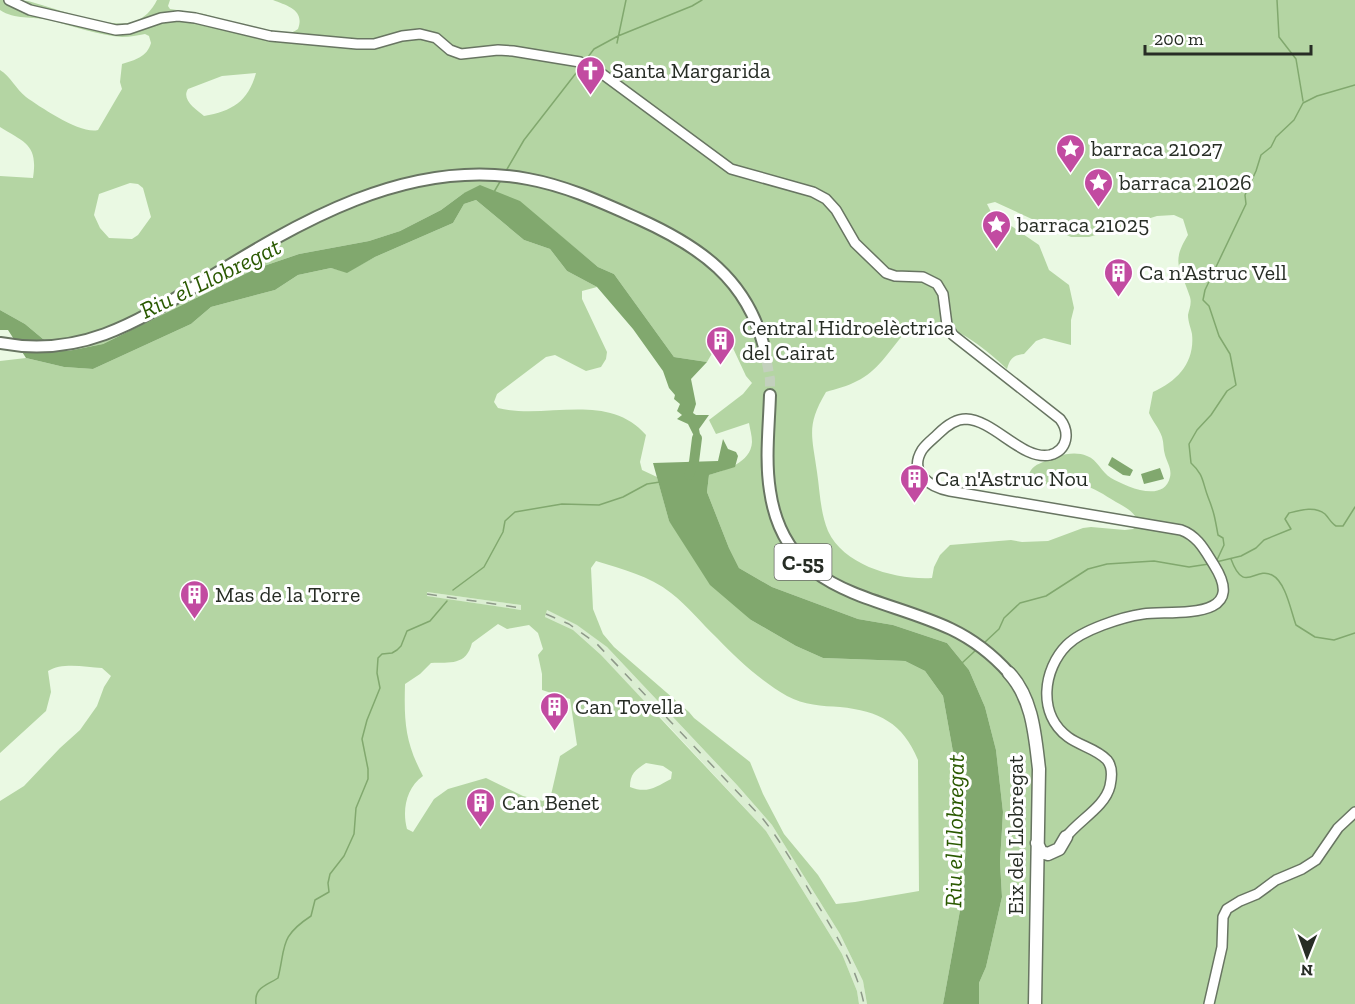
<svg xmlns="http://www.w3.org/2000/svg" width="1355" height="1004" viewBox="0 0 1355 1004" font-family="'Zilla Slab',serif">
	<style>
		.built { fill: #dbeed2 }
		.green { fill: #b4d5a3; fill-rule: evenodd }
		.water { fill: #81a86e }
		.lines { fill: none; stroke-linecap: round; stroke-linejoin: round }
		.stream { stroke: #81a86e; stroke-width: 1.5 }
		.river { stroke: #81a86e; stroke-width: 10 }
		.primary-tunnel { stroke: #c3d0bd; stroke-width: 10; stroke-dasharray: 10 5; stroke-linecap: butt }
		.secondary-casing { stroke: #687562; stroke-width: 12 }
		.primary-casing { stroke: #687562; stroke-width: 14 }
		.highway-casing { stroke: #687562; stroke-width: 15 }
		.secondary { stroke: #fff; stroke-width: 9 }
		.primary { stroke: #fff; stroke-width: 10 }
		.highway { stroke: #fff; stroke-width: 12 }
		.rail { stroke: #8e9989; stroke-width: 1.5; stroke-dasharray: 10 10; stroke-linecap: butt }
		.labels { text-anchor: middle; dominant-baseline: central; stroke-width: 6; stroke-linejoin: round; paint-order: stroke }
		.shield { fill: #fff; stroke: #686c66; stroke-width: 1.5 }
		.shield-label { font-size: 21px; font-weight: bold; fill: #272d25 }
		.poi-label { font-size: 22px; fill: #272d25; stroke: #fff; text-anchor: start }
		.street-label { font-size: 22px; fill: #272d25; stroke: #fff }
		.water-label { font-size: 24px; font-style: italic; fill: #2a5900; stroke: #fff }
	</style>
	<rect width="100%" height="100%" fill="#eaf9e3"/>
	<!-- built -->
	<path class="built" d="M 427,592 L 521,605 L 521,610 L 426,596 Z
		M 547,610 L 578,625 L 607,647 L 737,785 L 772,825 L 840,934 L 863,981 L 867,1004 L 859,1004 L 857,991 L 842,954 L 766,831 L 652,708 L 545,617 Z"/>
	<!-- green -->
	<path class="green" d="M 0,0 C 9,0 20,0 28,1 C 54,8 109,29 133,22 C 144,19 152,10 157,0 L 170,0 L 168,6 L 170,9 L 204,14 L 267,32 C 278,28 287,38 298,29 C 305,10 288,6 273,0 L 1355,0 L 1355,1004 L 979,1004 L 979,983 L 986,967 L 1002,897 L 1000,862 L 1003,812 L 996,750 L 985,707 L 969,670 L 947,643 L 893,625 L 858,619 L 772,587 L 739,568 L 729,548 L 707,492 L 709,475 C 725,470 751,463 752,442 C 752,436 750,429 749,423 L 716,434 L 709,420 L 743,394 L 752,383 L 746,376 L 732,346 L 714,350 L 707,362 L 674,357 L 614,274 L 598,267 L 550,227 L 464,193 L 441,210 L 400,231 L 369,241 L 299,254 L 255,269 L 103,344 L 68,351 L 43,339 L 25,324 L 0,310 L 0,176 L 33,178 C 38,145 26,143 0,127 L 0,70 C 11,77 16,89 26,97 C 40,107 82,135 98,130 L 122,89 L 120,82 L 122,64 C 135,60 147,57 151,43 L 149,36 L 145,34 C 138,35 130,37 122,37 C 97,35 73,26 49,20 C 32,16 15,20 0,10 ZM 256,73 C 248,102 232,111 204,116 C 196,109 181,100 188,89 L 222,76 ZM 130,183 L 138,184 L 143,188 L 151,217 L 138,235 L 132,239 L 109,238 L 100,228 L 94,215 L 99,194 ZM 995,202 L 1071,237 L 1089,237 L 1157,216 L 1174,215 L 1183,219 L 1188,235 C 1170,264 1181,268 1190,297 C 1192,304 1189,309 1188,315 C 1188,322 1191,328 1192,334 C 1195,362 1178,381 1153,392 L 1149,413 C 1153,422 1159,428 1162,437 C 1164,443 1163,449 1165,455 C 1167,462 1172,469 1170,477 C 1164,504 1125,486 1111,478 C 1101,472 1098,460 1087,456 C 1073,450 1056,456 1043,462 C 1033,466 1028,470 1029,481 C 1046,488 1063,481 1081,485 C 1094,487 1104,495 1116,502 C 1127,508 1135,512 1139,524 L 1133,529 L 1125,530 L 1091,527 L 1083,528 L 1048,541 L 1022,542 L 1011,540 L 950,545 L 940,555 L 934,567 L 932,578 C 896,580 844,566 828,531 C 820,511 820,492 817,472 C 812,435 806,426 826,392 C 836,389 848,386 857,381 C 877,372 889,351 903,335 C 932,303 984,347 1007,369 C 1010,358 1014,355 1024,354 L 1036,341 L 1044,338 L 1071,345 L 1071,320 L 1074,308 L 1069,285 L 1049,270 L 1039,245 L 991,212 L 987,204 Z
		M 476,200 L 524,240 L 550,249 L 567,271 L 597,287 L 582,291 L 582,299 L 607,352 L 606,359 L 601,367 L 586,371 L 555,355 L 546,357 L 497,394 L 494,402 L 498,408 C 546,420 608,391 646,435 L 640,462 L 642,470 L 657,477 L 669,521 L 751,620 L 796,646 L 823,658 L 905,661 L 925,671 L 943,696 L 962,802 L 966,847 L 961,905 L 943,1004 L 867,1004 L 863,981 L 840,934 L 772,825 L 737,785 L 607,647 L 577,625 L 547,610 L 545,617 L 573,630 L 601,655 L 766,831 L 842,954 L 857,991 L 859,1004 L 0,1004 L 0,801 L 24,786 L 60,748 L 80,730 L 97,706 L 104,687 L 111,676 L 102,668 C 86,667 62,662 48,671 L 51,692 L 46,711 L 0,753 L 0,361 L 26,358 L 64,367 L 93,369 L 191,324 L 211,307 L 275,290 L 298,275 L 331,268 L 347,272 L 375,257 L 453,223 L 464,204 ZM 596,561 C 622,569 650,576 671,593 C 688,606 701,623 717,638 C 737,659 762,682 787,696 C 804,705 822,706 840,707 C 879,711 903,723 918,760 L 919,891 L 855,902 L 836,904 L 818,875 L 784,834 L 763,794 L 750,762 L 694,718 L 689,712 L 614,647 L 603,634 L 593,609 L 591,568 ZM 427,592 L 521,605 L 521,610 L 427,596 ZM 498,624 L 507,629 L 529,625 L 538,633 L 543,649 L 538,655 L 542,674 L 542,690 L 570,699 L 577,745 L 560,756 L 551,795 L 543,801 L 523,796 L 486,778 L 448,789 L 434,799 L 413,832 L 407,829 C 402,810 406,788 423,776 C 405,742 404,722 405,684 L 420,674 L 431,663 C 450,662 466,666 472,643 ZM 646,763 L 663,766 L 672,772 L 671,779 C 656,787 647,794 630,787 C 630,774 635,770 646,763 Z"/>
	<!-- water -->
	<path class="water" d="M 480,185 L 520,201 L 598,267 L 614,274 L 674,357 L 707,362 L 691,379 L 696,404 L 693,413 L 696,415 L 709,415 L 699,429 L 701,440 L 698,450 L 694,450 L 695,438 L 688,424 L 677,419 L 682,415 L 677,411 L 680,404 L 674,399 L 675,395 L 669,388 L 663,371 L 633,329 L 597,287 L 567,271 L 550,249 L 524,240 L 476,200 L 464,204 L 453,223 L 375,257 L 347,273 L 331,268 L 298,275 L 275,290 L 211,307 L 191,324 L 93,369 L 64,367 L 26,358 L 8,330 L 0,330 L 0,310 L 25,324 L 43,339 L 68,351 L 103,344 L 255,269 L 299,254 L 369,241 L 400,231 L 441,210 L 464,193 Z
		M 723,439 L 728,449 L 736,452 L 738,456 L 735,467 L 709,475 L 707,492 L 729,548 L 739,568 L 772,587 L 858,619 L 893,625 L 947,643 L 969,670 L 985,707 L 996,750 L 1003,812 L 1000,862 L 1002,897 L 986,967 L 979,983 L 979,1004 L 943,1004 L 961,905 L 966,847 L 962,802 L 943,696 L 925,671 L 905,661 L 823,658 L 796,646 L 751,620 L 710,585 L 669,521 L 653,463 L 718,461 Z
		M 1112,457 L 1133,470 L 1130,476 L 1123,475 L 1108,465 Z
		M 1160,468 L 1164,479 L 1144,484 L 1141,474 Z"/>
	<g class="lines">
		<!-- stream -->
		<path class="stream" d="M 1277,0 L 1279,37 L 1296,59 L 1303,101
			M 617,43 L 626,0
			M 585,61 L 594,49 L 618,36 L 692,6 L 702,0
			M 506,171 L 524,140 L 580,68
			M 494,192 L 501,180
			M 1231,559 C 1244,595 1255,566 1272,575 C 1286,582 1291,612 1296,625 L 1315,637 L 1334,640 L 1355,633
			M 1217,560 L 1224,545 L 1223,538 L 1218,535 C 1215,518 1214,512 1208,497 C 1202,481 1204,475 1191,463 L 1189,444 L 1197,430 L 1211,415 L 1227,391 L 1236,385 L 1230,354 L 1219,336 L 1209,306 L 1203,300 L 1205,290 L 1246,204 L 1245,195 L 1256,171 L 1261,155 L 1271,147 L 1276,137 L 1294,120 L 1303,103 L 1317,96 L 1355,85
			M 1216,562 L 1241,556 L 1256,548 L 1264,540 L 1291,529 L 1285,519 L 1289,513 C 1301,510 1315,506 1325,514 C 1329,518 1331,523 1336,526 L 1343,526 L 1355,507
			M 453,590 L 484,567 L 503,532 L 505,521 L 515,512 L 562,504 L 599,505 L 623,497 L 647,484 L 660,482
			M 984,643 L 999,629 L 1004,618 L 1020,603 L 1046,596 L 1088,569 L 1107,564 L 1154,561 L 1189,567 L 1209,564
			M 962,663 L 976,650
			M 256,1004 C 254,987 266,986 278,978 C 286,946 279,937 311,916 L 315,900 L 329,892 L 328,883 L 330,874 L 344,856 L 354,834 L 356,808 L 368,779 L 368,769 L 362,739 L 367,720 L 380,688 L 377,673 L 378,658 L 382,654 L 392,653 L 397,650 L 401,646 L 407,631 L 430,621 L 447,601"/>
		<!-- river -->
		<path class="river" d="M 689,475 L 694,462 L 697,438"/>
		<!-- primary-tunnel -->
		<path class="primary-tunnel" d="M 764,347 L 770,379 L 770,395"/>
		<defs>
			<path id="secondary" d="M 9,0 L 30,10 L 116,30 L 129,29 L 161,18 L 178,16 L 195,18 L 270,36 L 357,44 L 374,44 L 402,36 L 420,34 L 436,38 L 450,50 L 461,54 L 498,50 L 513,51 L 580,62 L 601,73 L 731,169 L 813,192 L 826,199 L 836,210 L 855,243 L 886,273 L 895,276 L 923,277 L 937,284 L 943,294 L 947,325 L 953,335 L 1060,419 C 1070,432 1068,450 1050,455 C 1023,461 994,420 966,419 C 955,419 946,426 938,434 C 933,439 926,444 922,450 C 908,473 930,487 950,491 L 1181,530 C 1198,536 1205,551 1214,565 C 1250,622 1172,610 1143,614 C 1122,617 1082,630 1067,645 C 1043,669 1037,714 1068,737 C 1080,746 1097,749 1107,760 C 1113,767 1112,777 1110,786 C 1105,807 1079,820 1066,837
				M 1209,1004 L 1222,947 L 1223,917 L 1227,909 L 1240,901 L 1257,894 L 1276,880 L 1302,869 L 1316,860 L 1338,828 L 1355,812"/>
			<path id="primary" d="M 0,343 C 79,358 134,324 199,284 C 297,223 408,156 528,179 C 567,186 603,203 639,219 C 699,246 747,279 764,347
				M 770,395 C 769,427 765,460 770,491 C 785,595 876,594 951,629 C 974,640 992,654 1009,673"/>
			<path id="highway" d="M 1009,673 C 1033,699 1035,736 1039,769 L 1035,1004
				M 1037,843 L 1041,852 L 1048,854 L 1059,849 L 1066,837"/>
		</defs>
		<!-- secondary casing -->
		<use href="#secondary" class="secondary-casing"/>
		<!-- primary casing -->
		<use href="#primary" class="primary-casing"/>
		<!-- highway casing -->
		<use href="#highway" class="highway-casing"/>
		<!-- secondary -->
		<use href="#secondary" class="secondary"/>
		<!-- primary -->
		<use href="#primary" class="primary"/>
		<!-- highway -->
		<use href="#highway" class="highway"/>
		<!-- rail -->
		<path class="rail" d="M 427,594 L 521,608
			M 546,614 L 569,624 L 597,644 L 763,819 C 782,843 797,870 813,897 C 833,930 856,965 864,1004"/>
	</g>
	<!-- icons -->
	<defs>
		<symbol id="church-pin" viewBox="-11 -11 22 30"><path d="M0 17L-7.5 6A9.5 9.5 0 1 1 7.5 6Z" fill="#c24ba1" stroke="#fff"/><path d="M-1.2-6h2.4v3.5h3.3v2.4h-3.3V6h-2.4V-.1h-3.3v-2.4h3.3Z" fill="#fff"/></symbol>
		<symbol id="sight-pin" viewBox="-11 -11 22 30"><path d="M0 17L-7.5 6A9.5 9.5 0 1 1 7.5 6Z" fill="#c24ba1" stroke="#fff"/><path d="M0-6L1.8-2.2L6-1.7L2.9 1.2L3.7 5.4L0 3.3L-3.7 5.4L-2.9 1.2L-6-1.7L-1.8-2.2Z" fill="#fff"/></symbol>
		<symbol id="building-pin" viewBox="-11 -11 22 30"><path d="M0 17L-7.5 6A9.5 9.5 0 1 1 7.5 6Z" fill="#c24ba1" stroke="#fff"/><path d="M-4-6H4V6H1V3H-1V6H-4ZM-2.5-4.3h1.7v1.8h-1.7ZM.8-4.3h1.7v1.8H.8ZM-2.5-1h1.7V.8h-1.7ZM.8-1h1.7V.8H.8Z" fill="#fff"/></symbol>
	</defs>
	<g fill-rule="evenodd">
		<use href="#church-pin" x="574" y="54" width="33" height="45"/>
		<use href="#sight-pin" x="1054" y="132" width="33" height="45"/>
		<use href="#sight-pin" x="1082" y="166" width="33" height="45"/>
		<use href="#sight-pin" x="980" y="208" width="33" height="45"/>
		<use href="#building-pin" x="1102" y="256" width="33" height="45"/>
		<use href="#building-pin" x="704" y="324" width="33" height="45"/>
		<use href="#building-pin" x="898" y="462" width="33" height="45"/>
		<use href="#building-pin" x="178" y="578" width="33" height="45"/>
		<use href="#building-pin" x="538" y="690" width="33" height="45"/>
		<use href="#building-pin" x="464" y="786" width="33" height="45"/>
	</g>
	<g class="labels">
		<!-- shield labels -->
		<rect class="shield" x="774.5" y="544" width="57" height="36" rx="4.5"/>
		<g class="shield-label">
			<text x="803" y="562">C-55</text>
		</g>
		<!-- poi labels -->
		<g class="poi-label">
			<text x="612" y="70">Santa Margarida</text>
			<text x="1091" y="148">barraca 21027</text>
			<text x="1119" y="182">barraca 21026</text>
			<text x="1017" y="224">barraca 21025</text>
			<text x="1139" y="272">Ca n'Astruc Vell</text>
			<text x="742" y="327">Central Hidroelèctrica<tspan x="742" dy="25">del Cairat</tspan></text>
			<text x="935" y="478">Ca n'Astruc Nou</text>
			<text x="215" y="594">Mas de la Torre</text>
			<text x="575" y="706">Can Tovella</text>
			<text x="502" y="802">Can Benet</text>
		</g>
		<!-- street labels -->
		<g class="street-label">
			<text transform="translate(1015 835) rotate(-90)">Eix del Llobregat</text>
		</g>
		<!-- water labels -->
		<g class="water-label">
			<text transform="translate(210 278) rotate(-26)">Riu el Llobregat</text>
			<text transform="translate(954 831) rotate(-89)">Riu el Llobregat</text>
		</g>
	</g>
	<!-- north arrow -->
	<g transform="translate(1307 956) rotate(181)" stroke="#ffffff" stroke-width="4.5" paint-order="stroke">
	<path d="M0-4.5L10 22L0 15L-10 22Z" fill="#272d25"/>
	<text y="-9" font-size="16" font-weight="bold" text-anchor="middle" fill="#272d25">N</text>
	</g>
	<!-- scale -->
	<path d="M1145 45v9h166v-9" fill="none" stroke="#272d25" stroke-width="3"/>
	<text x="1154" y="45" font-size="18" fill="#272d25" stroke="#ffffff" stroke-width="4.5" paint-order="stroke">200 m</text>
</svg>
